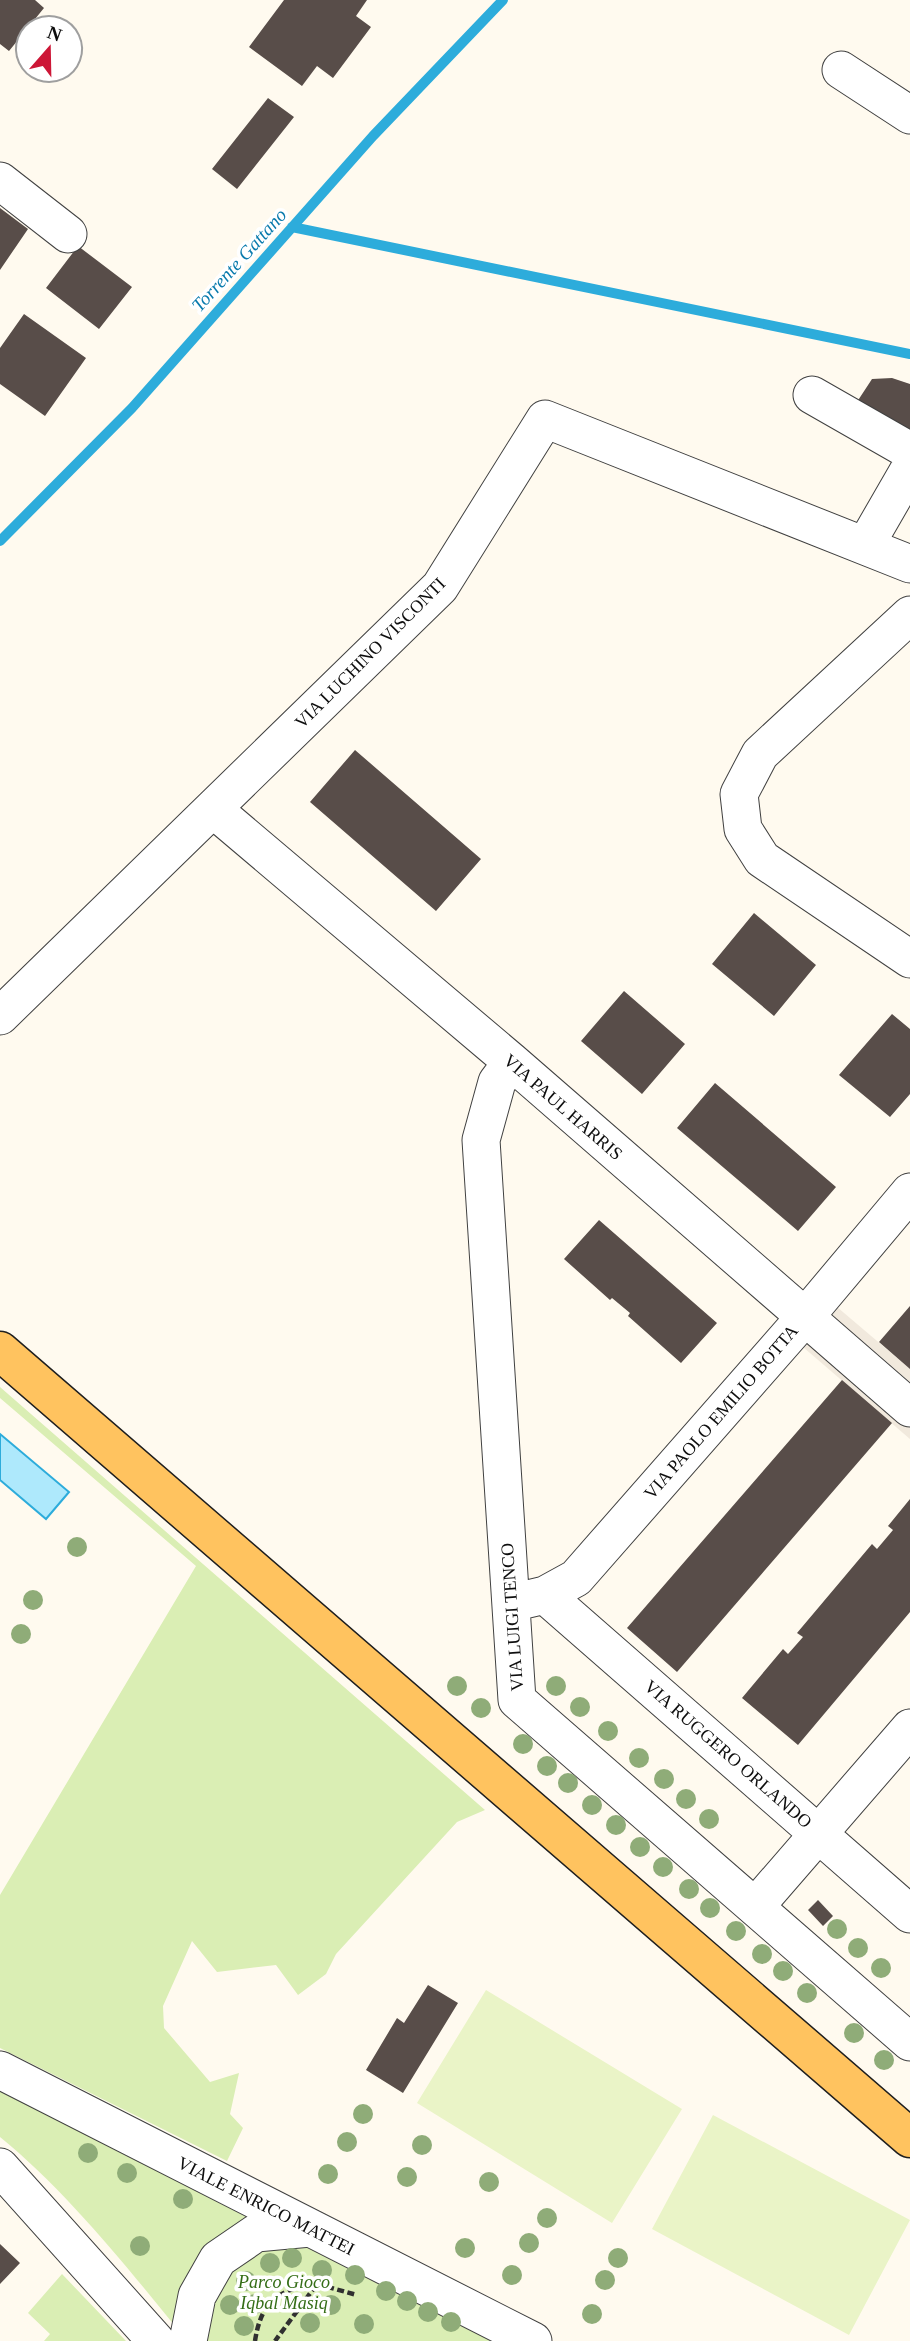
<svg xmlns="http://www.w3.org/2000/svg" width="910" height="2341" viewBox="0 0 910 2341" font-family="Georgia,serif">
	<style>
		.green { fill: #daeeb4 }
		.pitch { fill: #eaf4c7 }
		.plaza { fill: #f1e9dd }
		.water { fill: #aee9fc; stroke: #2dacdb; stroke-width: 2 }
		.lines { fill: none; stroke-linecap: round; stroke-linejoin: round }
		.stream { stroke: #2dacdb; stroke-width: 10 }
		.building { fill: #584d49 }
		.minor-casing { stroke: #414141; stroke-width: 39 }
		.major-casing { stroke: #1f1f1f; stroke-width: 41 }
		.path { stroke: #303030; stroke-width: 4.5; stroke-dasharray: 7 3.5; stroke-linecap: butt }
		.minor { stroke: #fff; stroke-width: 37 }
		.major { stroke: #ffc35f; stroke-width: 38 }
		.tree { fill: #8fac78 }
		.labels { text-anchor: middle; dominant-baseline: central; stroke-width: 7; stroke-linejoin: round; paint-order: stroke }
		.street-label { font-size: 18px; fill: #0e0e0e; stroke: #fff }
		.park-label { font-size: 18px; font-style: italic; fill: #346d17; stroke: #fff }
		.water-label { font-size: 19px; font-style: italic; fill: #0a7bad; stroke: #fff }
	</style>
	<rect width="100%" height="100%" fill="#fffaef"/>
	<!-- green -->
	<path class="green" d="M 0,1387 L 485,1810 L 457,1822 L 336,1954 L 326,1974 L 298,1995 L 276,1965 L 217,1972 L 192,1941 L 163,2006 L 164,2028 L 210,2082 L 239,2073 L 230,2114 L 243,2128 L 227,2161 L 0,2048 L 0,1895 L 196,1566 L 0,1398 Z
		M 0,2091 L 251,2216 C 198,2246 184,2266 175,2326 C 123,2262 64,2189 0,2137 Z
		M 313,2244 L 509,2341 L 202,2341 L 206,2297 L 252,2251 Z
		M 62,2274 L 126,2341 L 44,2341 L 50,2334 L 28,2313 Z"/>
	<!-- pitch -->
	<path class="pitch" d="M 486,1990 L 682,2109 L 612,2223 L 417,2103 Z
		M 713,2115 L 910,2220 L 849,2335 L 652,2229 Z"/>
	<!-- plaza -->
	<path class="plaza" d="M 837,1307 L 910,1369 L 910,1439 L 803,1347 Z"/>
	<!-- water -->
	<path class="water" d="M 0,1434 L 69,1492 L 46,1519 L 0,1480 Z"/>
	<g class="lines">
		<!-- stream -->
		<path class="stream" d="M 292,227 L 910,354
			M 0,541 L 132,408 L 373,136 L 503,0"/>
	</g>
	<!-- building -->
	<path class="building" d="M 0,0 L 35,0 L 44,8 L 9,51 L 0,44 Z
		M 284,0 L 367,0 L 356,16 L 371,27 L 333,78 L 317,66 L 302,86 L 249,47 Z
		M 268,98 L 294,117 L 237,189 L 212,169 Z
		M 0,208 L 28,229 L 0,270 Z
		M 78,246 L 132,287 L 99,329 L 46,288 Z
		M 24,314 L 86,358 L 45,416 L 0,384 L 0,348 Z
		M 892,378 L 910,384 L 910,439 L 853,408 L 872,379 Z
		M 355,750 L 481,859 L 436,911 L 310,802 Z
		M 754,913 L 816,965 L 774,1016 L 712,964 Z
		M 624,991 L 685,1044 L 642,1094 L 581,1041 Z
		M 892,1014 L 910,1029 L 910,1094 L 890,1117 L 839,1075 Z
		M 715,1083 L 836,1187 L 798,1231 L 677,1128 Z
		M 599,1220 L 717,1323 L 681,1363 L 628,1316 L 630,1313 L 612,1298 L 610,1300 L 564,1259 Z
		M 910,1306 L 910,1369 L 879,1342 Z
		M 842,1380 L 892,1423 L 677,1672 L 627,1628 Z
		M 910,1499 L 910,1612 L 798,1745 L 742,1698 L 783,1649 L 788,1654 L 803,1637 L 797,1633 L 872,1544 L 877,1549 L 893,1530 L 888,1526 Z
		M 818,1900 L 833,1916 L 823,1926 L 808,1910 Z
		M 428,1985 L 458,2003 L 403,2093 L 366,2070 L 397,2018 L 404,2023 Z
		M 0,2244 L 20,2263 L 0,2284 Z"/>
	<g class="lines">
		<defs>
			<path id="minor" d="M 841,70 L 910,115
				M 0,181 L 68,234
				M 812,395 L 910,451
				M 865,546 L 910,468
				M 910,615 L 760,754 L 739,794 L 743,829 L 762,859 L 910,959
				M 213,809 L 512,1062 L 910,1408
				M 0,1016 L 440,587 L 545,419 L 910,564
				M 512,1062 L 497,1082 L 481,1140 L 517,1700 L 910,2042
				M 545,1595 L 910,1914
				M 511,1603 L 545,1595 L 576,1578 L 805,1317 L 910,1192
				M 755,1907 L 910,1728
				M 0,2070 L 533,2341
				M 0,2167 L 156,2341
				M 188,2341 L 197,2296 L 218,2259 L 256,2233 L 310,2228"/>
			<path id="major" d="M 0,1351 L 910,2138"/>
		</defs>
		<!-- minor casing -->
		<use href="#minor" class="minor-casing"/>
		<!-- major casing -->
		<use href="#major" class="major-casing"/>
		<!-- path -->
		<path class="path" d="M 317,2284 L 357,2295
			M 255,2341 C 261,2301 279,2289 317,2284 L 275,2341"/>
		<!-- minor -->
		<use href="#minor" class="minor"/>
		<!-- major -->
		<use href="#major" class="major"/>
	</g>
	<!-- trees -->
	<g class="tree">
		<circle cx="77" cy="1547" r="10"/>
		<circle cx="33" cy="1600" r="10"/>
		<circle cx="21" cy="1634" r="10"/>
		<circle cx="457" cy="1686" r="10"/>
		<circle cx="556" cy="1686" r="10"/>
		<circle cx="580" cy="1707" r="10"/>
		<circle cx="481" cy="1708" r="10"/>
		<circle cx="608" cy="1731" r="10"/>
		<circle cx="523" cy="1744" r="10"/>
		<circle cx="639" cy="1758" r="10"/>
		<circle cx="547" cy="1766" r="10"/>
		<circle cx="664" cy="1779" r="10"/>
		<circle cx="568" cy="1783" r="10"/>
		<circle cx="686" cy="1799" r="10"/>
		<circle cx="592" cy="1805" r="10"/>
		<circle cx="709" cy="1819" r="10"/>
		<circle cx="616" cy="1825" r="10"/>
		<circle cx="640" cy="1847" r="10"/>
		<circle cx="663" cy="1867" r="10"/>
		<circle cx="689" cy="1889" r="10"/>
		<circle cx="710" cy="1908" r="10"/>
		<circle cx="837" cy="1929" r="10"/>
		<circle cx="736" cy="1931" r="10"/>
		<circle cx="858" cy="1948" r="10"/>
		<circle cx="762" cy="1954" r="10"/>
		<circle cx="881" cy="1968" r="10"/>
		<circle cx="783" cy="1971" r="10"/>
		<circle cx="807" cy="1993" r="10"/>
		<circle cx="854" cy="2033" r="10"/>
		<circle cx="884" cy="2060" r="10"/>
		<circle cx="363" cy="2114" r="10"/>
		<circle cx="347" cy="2142" r="10"/>
		<circle cx="422" cy="2145" r="10"/>
		<circle cx="88" cy="2153" r="10"/>
		<circle cx="127" cy="2173" r="10"/>
		<circle cx="328" cy="2174" r="10"/>
		<circle cx="407" cy="2177" r="10"/>
		<circle cx="489" cy="2182" r="10"/>
		<circle cx="183" cy="2199" r="10"/>
		<circle cx="547" cy="2218" r="10"/>
		<circle cx="529" cy="2243" r="10"/>
		<circle cx="140" cy="2246" r="10"/>
		<circle cx="465" cy="2248" r="10"/>
		<circle cx="292" cy="2258" r="10"/>
		<circle cx="618" cy="2258" r="10"/>
		<circle cx="270" cy="2263" r="10"/>
		<circle cx="322" cy="2270" r="10"/>
		<circle cx="355" cy="2275" r="10"/>
		<circle cx="512" cy="2275" r="10"/>
		<circle cx="605" cy="2280" r="10"/>
		<circle cx="246" cy="2281" r="10"/>
		<circle cx="386" cy="2291" r="10"/>
		<circle cx="407" cy="2301" r="10"/>
		<circle cx="255" cy="2304" r="10"/>
		<circle cx="230" cy="2305" r="10"/>
		<circle cx="331" cy="2305" r="10"/>
		<circle cx="428" cy="2312" r="10"/>
		<circle cx="592" cy="2314" r="10"/>
		<circle cx="451" cy="2322" r="10"/>
		<circle cx="310" cy="2323" r="10"/>
		<circle cx="364" cy="2324" r="10"/>
		<circle cx="244" cy="2326" r="10"/>
	</g>
	<g class="labels">
		<!-- street labels -->
		<g class="street-label">
			<text transform="translate(370 653) rotate(-45)">VIA LUCHINO VISCONTI</text>
			<text transform="translate(563 1107) rotate(41)">VIA PAUL HARRIS</text>
			<text transform="translate(721 1412) rotate(-49)">VIA PAOLO EMILIO BOTTA</text>
			<text transform="translate(512 1617) rotate(-94)">VIA LUIGI TENCO</text>
			<text transform="translate(728 1754) rotate(41)">VIA RUGGERO ORLANDO</text>
			<text transform="translate(266 2206) rotate(27)">VIALE ENRICO MATTEI</text>
		</g>
		<!-- park labels -->
		<g class="park-label">
			<text x="284" y="2282">Parco Gioco<tspan x="284" dy="21">Iqbal Masiq</tspan></text>
		</g>
		<!-- water labels -->
		<g class="water-label">
			<text transform="translate(239 260) rotate(-48)">Torrente Gattano</text>
		</g>
	</g>
	<!-- north arrow -->
	<g transform="translate(49 49) rotate(20)"><circle r="33" fill="#ffffff" stroke="#9f9f9f" stroke-width="2"/>
	<path d="M0-5L12 26L0 18L-12 26Z" fill="#cd1737"/>
	<text y="-10" font-size="19" font-weight="bold" text-anchor="middle" fill="#0e0e0e">N</text>
	</g>
</svg>
